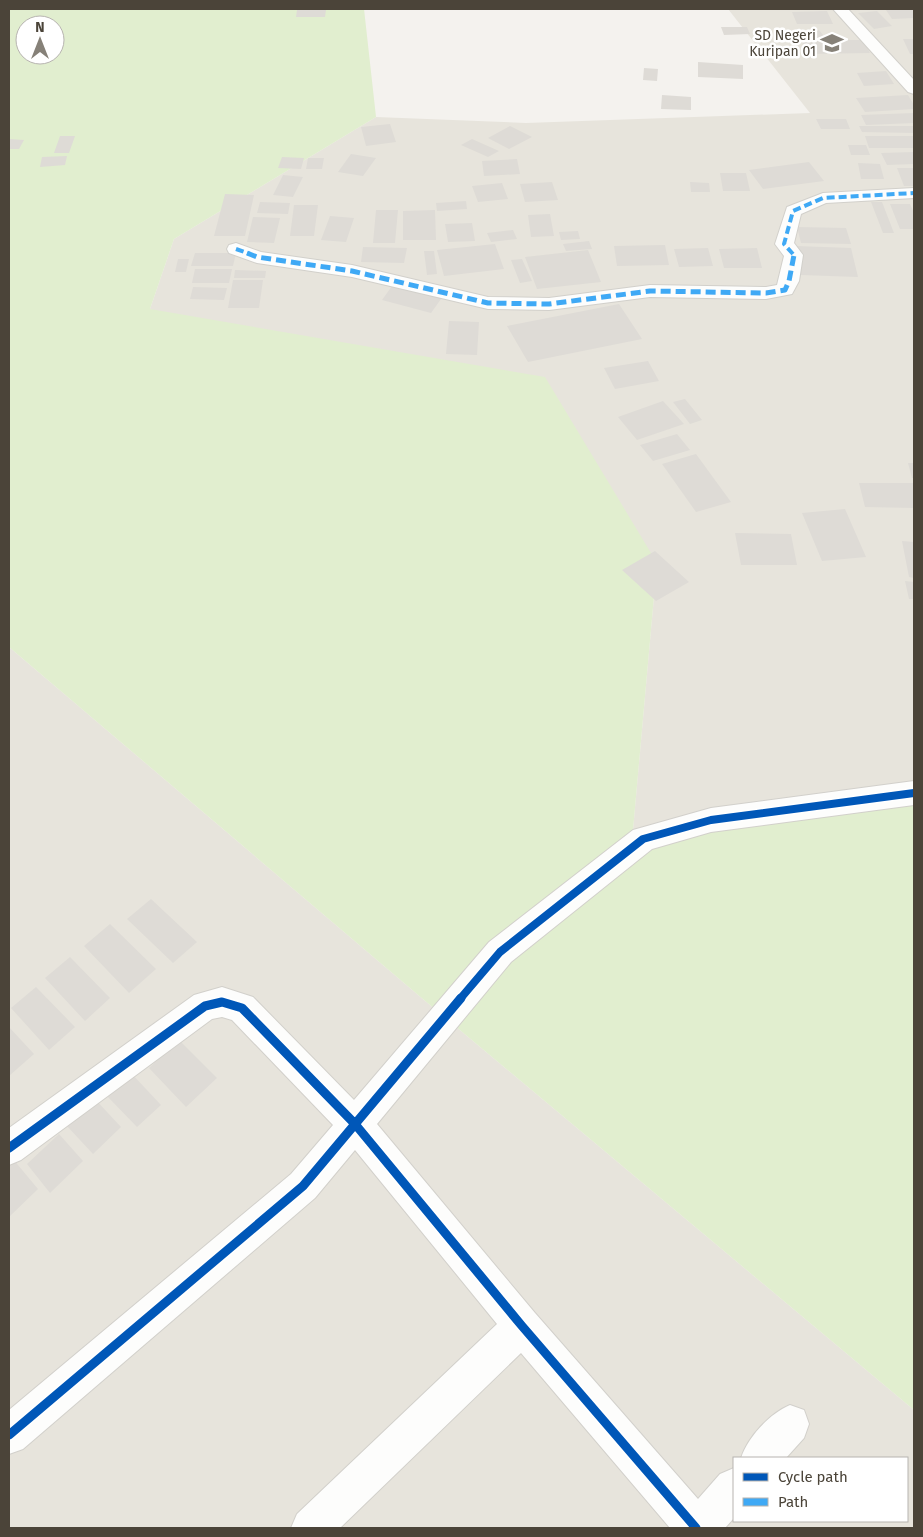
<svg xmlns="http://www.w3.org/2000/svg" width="923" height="1537" viewBox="0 0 923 1537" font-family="'Fira Sans',sans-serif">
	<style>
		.residential { fill: #e7e4dc; fill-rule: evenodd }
		.green { fill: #e1eecf; fill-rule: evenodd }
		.building { fill: #dedbd6 }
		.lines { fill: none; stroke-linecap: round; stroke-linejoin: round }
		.minor-casing { stroke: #d2d0cb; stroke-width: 2 }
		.minor { fill: #fdfdfc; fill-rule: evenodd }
		.quiet-far1 { stroke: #3fa9f5; stroke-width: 4; stroke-dasharray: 8 4; stroke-linecap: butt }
		.quiet { stroke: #3fa9f5; stroke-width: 5; stroke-dasharray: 10 5; stroke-linecap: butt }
		.cycleway-far1-casing { stroke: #fff; stroke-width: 11 }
		.cycleway-casing { stroke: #fff; stroke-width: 12 }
		.cycleway-far1 { stroke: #0057b8; stroke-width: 8 }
		.cycleway { stroke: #0057b8; stroke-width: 9 }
		.labels { text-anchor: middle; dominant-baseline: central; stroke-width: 5; stroke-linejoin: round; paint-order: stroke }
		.far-poi-label { font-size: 14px; fill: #4b4439; stroke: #fff; text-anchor: end }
	</style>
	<rect width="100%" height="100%" fill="#f4f2ee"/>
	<!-- residential -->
	<path class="residential" d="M 728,9 L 914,9 L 914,784 L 633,830 L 657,563 L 150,309 L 174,239 L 376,117 L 526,123 L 810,113 Z
		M 9,647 L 424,1000 L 914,1410 L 914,1528 L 9,1528 ZM 734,1458 L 907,1458 L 907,1521 L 734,1521 Z"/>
	<!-- green -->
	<path class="green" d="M 9,9 L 364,9 L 376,117 L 174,239 L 150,309 L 545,377 L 657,563 L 633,830 L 914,784 L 914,1410 L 424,1000 L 9,647 ZM 25,25 L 55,25 L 55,55 L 25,55 Z"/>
	<!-- building -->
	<path class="building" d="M 913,9 L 914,18 L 892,19 L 886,10 Z
		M 297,10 L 326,10 L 325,17 L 296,17 Z
		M 827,11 L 833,24 L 797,24 L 792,12 Z
		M 877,11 L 892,26 L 874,29 L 858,13 Z
		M 721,27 L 747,27 L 750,34 L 724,35 Z
		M 797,30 L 819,30 L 827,40 L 863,40 L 870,53 L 807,54 Z
		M 903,39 L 914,39 L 914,54 L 910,54 Z
		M 698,62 L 743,65 L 743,79 L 698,77 Z
		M 644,68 L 658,69 L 657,81 L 643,80 Z
		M 886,71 L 894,84 L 864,86 L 857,73 Z
		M 662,95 L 691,97 L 691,110 L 661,109 Z
		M 908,95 L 914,105 L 914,109 L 865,112 L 856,98 Z
		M 914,113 L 914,123 L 866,125 L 861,115 Z
		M 816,119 L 846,119 L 850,129 L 821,129 Z
		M 390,124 L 396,142 L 366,146 L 361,127 Z
		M 510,126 L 532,137 L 509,149 L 488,138 Z
		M 859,126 L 914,126 L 914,133 L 862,132 Z
		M 60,136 L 75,136 L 69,153 L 54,153 Z
		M 865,136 L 914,136 L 914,148 L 869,148 Z
		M 9,139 L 24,140 L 19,149 L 9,149 Z
		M 472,139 L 499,151 L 488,157 L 461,145 Z
		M 848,145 L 866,145 L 870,155 L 851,155 Z
		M 914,152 L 914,164 L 887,165 L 881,153 Z
		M 351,154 L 376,158 L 363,176 L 338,172 Z
		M 67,156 L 65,165 L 40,167 L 42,157 Z
		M 282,157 L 304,158 L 301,169 L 278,168 Z
		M 308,158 L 324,158 L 322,169 L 306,169 Z
		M 517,159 L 520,174 L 484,176 L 482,161 Z
		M 809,162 L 824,181 L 763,189 L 749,170 Z
		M 858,163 L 880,164 L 884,179 L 861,179 Z
		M 897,168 L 914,168 L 914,186 L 904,186 Z
		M 720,173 L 746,173 L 750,191 L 723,191 Z
		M 283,175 L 303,177 L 293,197 L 273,195 Z
		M 552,182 L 558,200 L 525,202 L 520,184 Z
		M 690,182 L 709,183 L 710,192 L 691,192 Z
		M 502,183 L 508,199 L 478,202 L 472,186 Z
		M 225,194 L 254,195 L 245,236 L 214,236 Z
		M 466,201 L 467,209 L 437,211 L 436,203 Z
		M 260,202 L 290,203 L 288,214 L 257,213 Z
		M 871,202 L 882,202 L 894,233 L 883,233 Z
		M 890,204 L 910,204 L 914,213 L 914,229 L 900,229 Z
		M 294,205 L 318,205 L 314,236 L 290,236 Z
		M 376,210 L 398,210 L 395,243 L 373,243 Z
		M 435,210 L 436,240 L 403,240 L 403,211 Z
		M 550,214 L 554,236 L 531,237 L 528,215 Z
		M 330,216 L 354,218 L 346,242 L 321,240 Z
		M 253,217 L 280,218 L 274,243 L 247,242 Z
		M 472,223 L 475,241 L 448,242 L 445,224 Z
		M 797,227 L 846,228 L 851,244 L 801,243 Z
		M 513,230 L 517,239 L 491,242 L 487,233 Z
		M 578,231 L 580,239 L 561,240 L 559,232 Z
		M 589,241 L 592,249 L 566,251 L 563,244 Z
		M 495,244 L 504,269 L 444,276 L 437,250 Z
		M 665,245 L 669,265 L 617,266 L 614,246 Z
		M 796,246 L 851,248 L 858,277 L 801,275 Z
		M 363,247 L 407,248 L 404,263 L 361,262 Z
		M 708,248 L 713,266 L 679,267 L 674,249 Z
		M 757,248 L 762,268 L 724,268 L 719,249 Z
		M 588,250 L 601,282 L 537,289 L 525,257 Z
		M 424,251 L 434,251 L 437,274 L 427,275 Z
		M 195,253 L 236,253 L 233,266 L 191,266 Z
		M 178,259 L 189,259 L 186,272 L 175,272 Z
		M 522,259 L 532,281 L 520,283 L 511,260 Z
		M 195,269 L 232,269 L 229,283 L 192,283 Z
		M 235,270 L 266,271 L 265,278 L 234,278 Z
		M 397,279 L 446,292 L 431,313 L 382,300 Z
		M 233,280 L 263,280 L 259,308 L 228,308 Z
		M 193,287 L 227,288 L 224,300 L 190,299 Z
		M 619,304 L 642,339 L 528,362 L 507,326 Z
		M 449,321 L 479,322 L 477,355 L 446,354 Z
		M 648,361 L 659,381 L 615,389 L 604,368 Z
		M 685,399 L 702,420 L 690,424 L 673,402 Z
		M 663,401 L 684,424 L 637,440 L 618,417 Z
		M 677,434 L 690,450 L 653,461 L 640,445 Z
		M 696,454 L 731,502 L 696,512 L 662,464 Z
		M 908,463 L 914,463 L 914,478 L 912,478 Z
		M 859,483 L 914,483 L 914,508 L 865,507 Z
		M 845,509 L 866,557 L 822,561 L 802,513 Z
		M 735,533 L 791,534 L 797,565 L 741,565 Z
		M 902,541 L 914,542 L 914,578 L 909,577 Z
		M 655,551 L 689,582 L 656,601 L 622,570 Z
		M 905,581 L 914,582 L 914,599 L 909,599 Z
		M 151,899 L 197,942 L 173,963 L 127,919 Z
		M 110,924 L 156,969 L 129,993 L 84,946 Z
		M 70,957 L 110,998 L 85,1021 L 45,978 Z
		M 36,987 L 75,1027 L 49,1050 L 11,1008 Z
		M 9,1027 L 34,1054 L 9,1076 Z
		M 179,1040 L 217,1078 L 186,1107 L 149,1068 Z
		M 131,1073 L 161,1105 L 137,1127 L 106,1095 Z
		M 94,1098 L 121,1127 L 93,1154 L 66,1125 Z
		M 59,1134 L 83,1161 L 50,1193 L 27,1164 Z
		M 13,1159 L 38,1189 L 9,1217 L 9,1163 Z"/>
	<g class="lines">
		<defs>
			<path id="minor" d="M 833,9 L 848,9 L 914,80 L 914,94 L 908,92 Z
				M 914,188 L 914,198 L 826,203 L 801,214 L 794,243 L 803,255 L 799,281 L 792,294 L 766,299 L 650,297 L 549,310 L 488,309 L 352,277 L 257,263 L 229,253 L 227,249 L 229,245 L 236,243 L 261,252 L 352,265 L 488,297 L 549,298 L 650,285 L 766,287 L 777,285 L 784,256 L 775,244 L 787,207 L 823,193 Z
				M 914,781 L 914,805 L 711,832 L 652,849 L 511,962 L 377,1124 L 535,1313 L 698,1499 L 720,1474 L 734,1468 L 734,1518 L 725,1528 L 670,1528 L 521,1353 L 340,1528 L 291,1528 L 297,1514 L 497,1324 L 355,1150 L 315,1198 L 23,1449 L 9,1454 L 9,1410 L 291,1174 L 333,1125 L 232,1020 L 222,1017 L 212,1019 L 21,1160 L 9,1165 L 9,1128 L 194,995 L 222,987 L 253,997 L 354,1100 L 489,942 L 633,830 L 711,808 Z
				M 790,1405 L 804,1410 L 809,1424 L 804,1438 L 786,1458 L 741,1458 C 748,1437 769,1414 790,1405 Z"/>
		</defs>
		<!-- minor casing -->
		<use href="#minor" class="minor-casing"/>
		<!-- minor -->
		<use href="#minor" class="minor"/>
		<!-- quiet-far1 -->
		<path class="quiet-far1" d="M 236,249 L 250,254
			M 793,254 L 784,244 L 793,211 L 823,198 L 914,193"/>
		<!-- quiet -->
		<path class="quiet" d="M 247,253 L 257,257 L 352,271 L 488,303 L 549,304 L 650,291 L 766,293 L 785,290 L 789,281 L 794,255 L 792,253"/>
		<defs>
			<path id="cycleway-far1" d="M 460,999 L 500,952 L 643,839 L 711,820 L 914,793"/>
			<path id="cycleway" d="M 9,1148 L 205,1006 L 222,1002 L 242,1008 L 355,1124 L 522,1326 L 696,1528
				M 9,1435 L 303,1186 L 461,998"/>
		</defs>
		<!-- cycleway-far1 casing -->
		<use href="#cycleway-far1" class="cycleway-far1-casing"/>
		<!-- cycleway casing -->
		<use href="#cycleway" class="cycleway-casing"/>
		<!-- cycleway-far1 -->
		<use href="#cycleway-far1" class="cycleway-far1"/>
		<!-- cycleway -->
		<use href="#cycleway" class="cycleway"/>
	</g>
	<!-- icons -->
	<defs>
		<symbol id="school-bare" viewBox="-9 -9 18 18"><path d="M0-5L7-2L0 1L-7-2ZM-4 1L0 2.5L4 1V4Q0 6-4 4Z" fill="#868178" stroke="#fff" stroke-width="2.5" paint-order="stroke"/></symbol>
	</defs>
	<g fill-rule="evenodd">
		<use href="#school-bare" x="816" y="27" width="32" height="32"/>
	</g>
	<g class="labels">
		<!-- far-poi labels -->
		<g class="far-poi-label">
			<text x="816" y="35">SD Negeri<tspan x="816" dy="16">Kuripan 01</tspan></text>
		</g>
	</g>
	<!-- border -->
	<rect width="923" height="1537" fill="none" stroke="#4b4439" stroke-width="20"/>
	<!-- legend -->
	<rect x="733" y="1457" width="175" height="65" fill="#ffffff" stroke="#b7b4b0"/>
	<rect x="743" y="1473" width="25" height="8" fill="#0057b8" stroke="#b7b4b0"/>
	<text x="778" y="1482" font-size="15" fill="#4b4439">Cycle path</text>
	<rect x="743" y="1498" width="25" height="8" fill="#3fa9f5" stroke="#b7b4b0"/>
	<text x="778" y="1507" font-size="15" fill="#4b4439">Path</text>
	<!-- north arrow -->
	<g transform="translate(40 40)"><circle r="24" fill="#ffffff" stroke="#b7b4b0"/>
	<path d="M0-4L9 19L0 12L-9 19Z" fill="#868178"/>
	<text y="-8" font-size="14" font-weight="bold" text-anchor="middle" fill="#4b4439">N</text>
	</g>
</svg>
